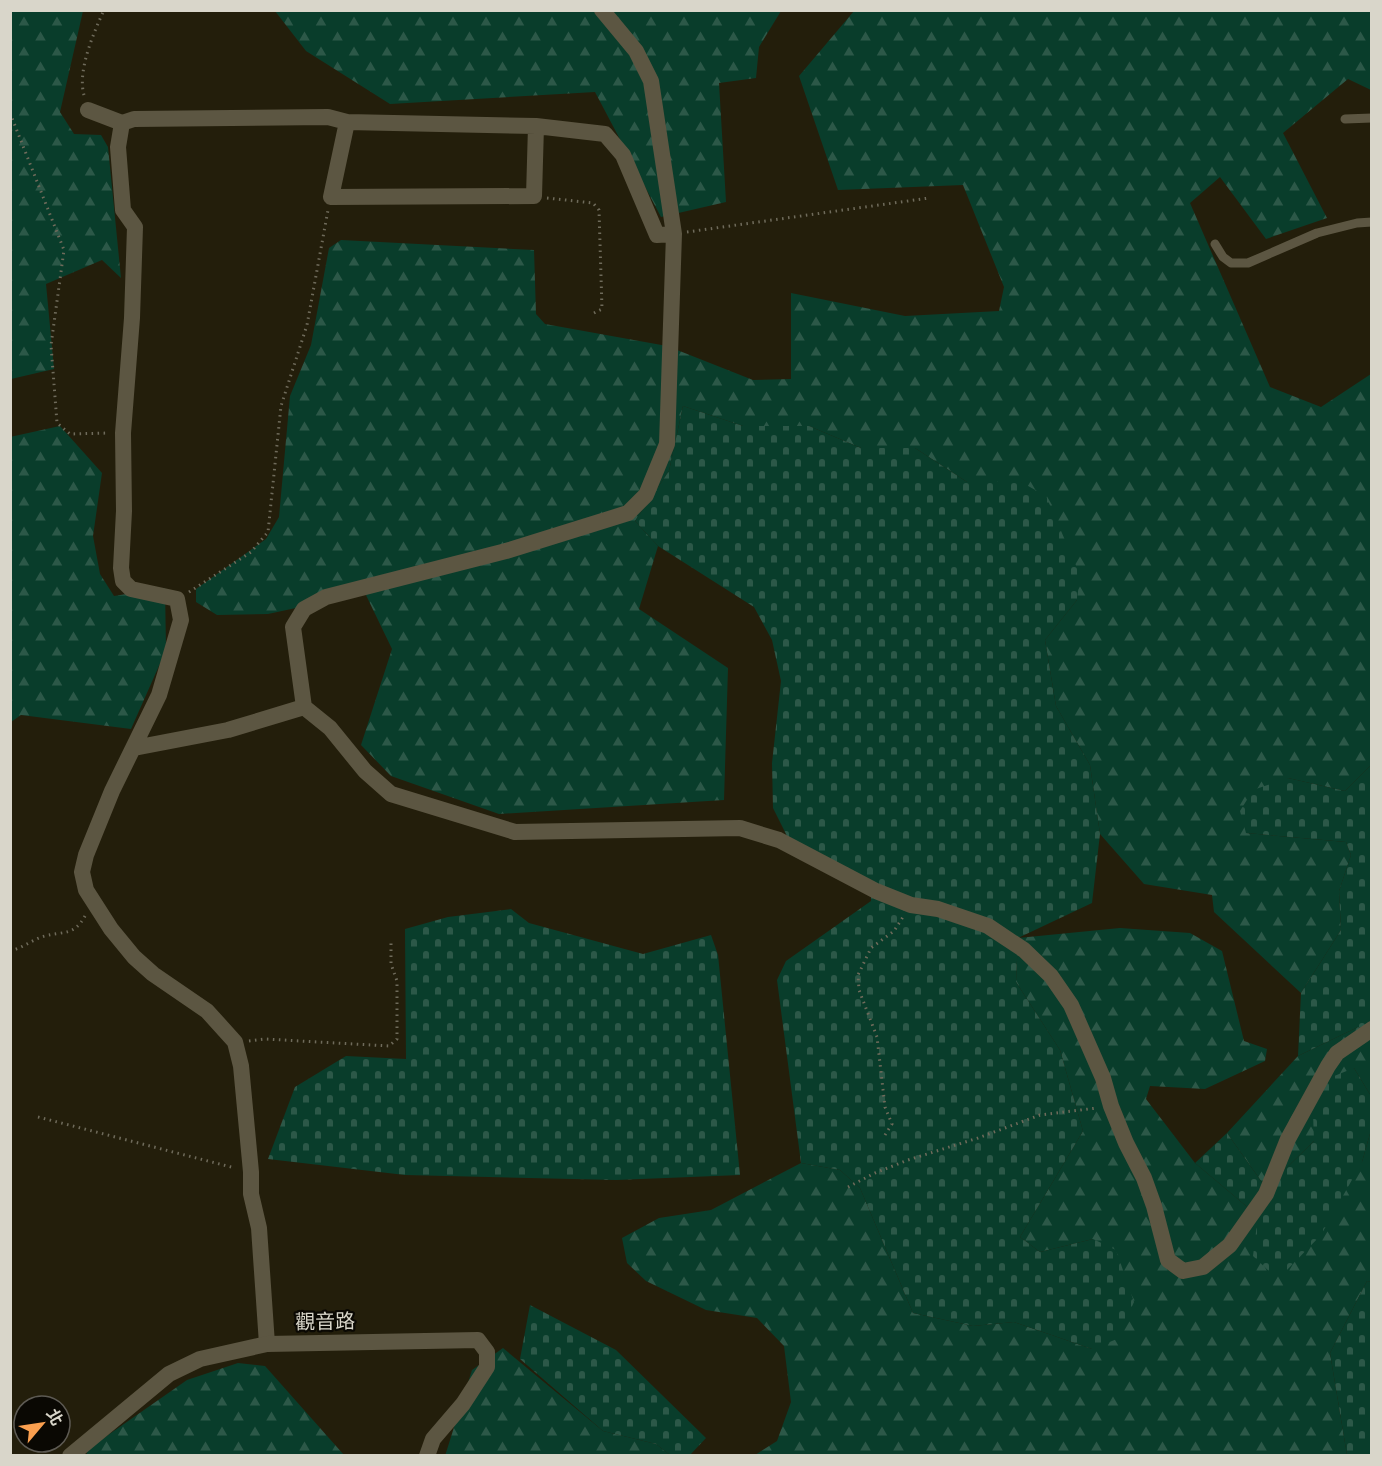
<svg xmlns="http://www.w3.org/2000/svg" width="1382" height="1466" viewBox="0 0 1382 1466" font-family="'Open Sans','Noto Sans TC',sans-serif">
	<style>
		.forest { fill: url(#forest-firs) }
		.cemetery { fill: url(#cemetery-stones) }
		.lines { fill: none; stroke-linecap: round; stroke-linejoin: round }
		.path { stroke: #6f6b5b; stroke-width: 3; stroke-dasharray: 1.5 4.5; stroke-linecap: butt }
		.service { stroke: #5c5642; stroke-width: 9 }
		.minor { stroke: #5c5642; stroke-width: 16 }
		.tertiary { stroke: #5c5642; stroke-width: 16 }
		.labels { text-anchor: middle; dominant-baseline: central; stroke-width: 4.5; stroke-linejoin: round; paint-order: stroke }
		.street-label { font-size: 20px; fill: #d9d6ca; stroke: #0a0803 }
	</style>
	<defs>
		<pattern id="forest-firs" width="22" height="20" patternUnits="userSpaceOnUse" patternTransform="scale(1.5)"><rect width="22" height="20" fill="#093d2b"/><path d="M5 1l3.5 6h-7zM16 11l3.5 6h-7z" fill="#2c5848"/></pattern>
		<pattern id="cemetery-stones" width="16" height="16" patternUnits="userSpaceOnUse" patternTransform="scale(1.5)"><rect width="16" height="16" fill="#093d2b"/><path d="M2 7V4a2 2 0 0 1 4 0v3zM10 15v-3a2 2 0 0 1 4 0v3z" fill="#2c5848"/></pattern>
	</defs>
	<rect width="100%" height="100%" fill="#231e0b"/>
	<!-- forest -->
	<path class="forest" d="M 10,11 L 83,11 L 60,112 L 74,134 L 101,135 L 108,147 L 121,278 L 102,260 L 46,284 L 54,369 L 11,379 Z
		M 275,11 L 781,11 L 759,47 L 756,78 L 719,83 L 726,202 L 661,217 L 595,92 L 390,104 L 306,51 Z
		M 854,11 L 1371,11 L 1371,90 L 1348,79 L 1283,133 L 1327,218 L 1266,239 L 1220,177 L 1190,203 L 1270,387 L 1321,407 L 1371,374 L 1371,765 L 1345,791 L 1288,778 L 1246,833 L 1346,842 L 1351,855 L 1339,891 L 1341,930 L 1301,993 L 1214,912 L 1212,895 L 1144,884 L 1100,834 L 1090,765 L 1056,706 L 1045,640 L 1077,600 L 1021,482 L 967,482 L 915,448 L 861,448 L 809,426 L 743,426 L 683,406 L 669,471 L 635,521 L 658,546 L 639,609 L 728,668 L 724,800 L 499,814 L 391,776 L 361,745 L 392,649 L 365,593 L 268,614 L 217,615 L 196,602 L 196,589 L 266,539 L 279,517 L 290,396 L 311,345 L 329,248 L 341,240 L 534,250 L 536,314 L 545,324 L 667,346 L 753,380 L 791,379 L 791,293 L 905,316 L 999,311 L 1004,287 L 963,185 L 838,190 L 799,76 Z
		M 60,426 L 102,473 L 93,536 L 100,574 L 114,596 L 165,588 L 166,650 L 131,729 L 21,715 L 11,722 L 10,437 Z
		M 1120,928 L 1190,933 L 1222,951 L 1244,1041 L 1267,1049 L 1265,1061 L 1205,1089 L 1150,1086 L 1146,1099 L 1195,1163 L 1258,1216 L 1362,1162 L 1371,1130 L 1371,1282 L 1367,1281 L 1330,1353 L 1347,1455 L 755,1455 L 777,1441 L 791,1402 L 784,1346 L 757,1318 L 706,1310 L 646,1281 L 627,1263 L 622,1238 L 659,1218 L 711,1210 L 801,1163 L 840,1170 L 860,1188 L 913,1313 L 973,1326 L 1014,1322 L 1092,1349 L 1093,1239 L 1040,1252 L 1020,1237 L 1083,1131 L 1060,1050 L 1016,982 L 1018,938 Z
		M 1358,1027 L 1371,1031 L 1371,1096 L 1354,1068 L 1314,1141 L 1266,1188 L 1227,1133 L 1298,1056 Z
		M 503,1348 L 603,1431 L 656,1444 L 670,1455 L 445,1456 L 472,1370 Z
		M 238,1363 L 265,1366 L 344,1455 L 86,1456 L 88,1449 L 187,1380 Z"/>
	<!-- cemetery -->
	<path class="cemetery" d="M 683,406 L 743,426 L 809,426 L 861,448 L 915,448 L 967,482 L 1021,482 L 1046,496 L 1080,575 L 1077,600 L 1045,640 L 1056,706 L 1090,765 L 1100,834 L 1092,903 L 1018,938 L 1016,982 L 1060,1050 L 1083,1131 L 1020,1237 L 1040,1252 L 1093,1239 L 1116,1250 L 1134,1302 L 1117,1339 L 1092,1349 L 1014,1322 L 973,1326 L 913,1313 L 860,1188 L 840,1170 L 801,1163 L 777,980 L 786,961 L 871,901 L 871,880 L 788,838 L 773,808 L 772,763 L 781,681 L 772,640 L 754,607 L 658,546 L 635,521 L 669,471 Z
		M 1371,765 L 1371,1031 L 1358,1027 L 1298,1056 L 1301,993 L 1341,930 L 1339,891 L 1351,855 L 1346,842 L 1246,833 L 1240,811 L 1253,790 L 1288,778 L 1345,791 Z
		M 511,909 L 529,923 L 643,954 L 711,935 L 718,955 L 740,1175 L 616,1180 L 405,1175 L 268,1159 L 295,1087 L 346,1056 L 406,1059 L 405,929 L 448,917 Z
		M 1354,1068 L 1371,1096 L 1371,1130 L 1362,1162 L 1321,1235 L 1285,1272 L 1272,1274 L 1253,1256 L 1258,1216 L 1195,1163 L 1227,1133 L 1266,1188 L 1314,1141 L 1312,1085 Z
		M 1367,1281 L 1372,1282 L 1371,1455 L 1347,1455 L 1330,1353 Z
		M 530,1305 L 616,1350 L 706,1438 L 690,1455 L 670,1455 L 656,1444 L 603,1431 L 520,1359 Z"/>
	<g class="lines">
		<!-- path -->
		<path class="path" d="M 84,95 C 77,71 94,32 104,10
			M 10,113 L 64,250 L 51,345 L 57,423 L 70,434 L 109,433
			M 547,198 L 593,203 L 599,210 L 602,309 L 592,314
			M 687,232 L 929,198
			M 189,592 L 251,552 L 268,532 L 281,406 L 307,325 L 328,210
			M 10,951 C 23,948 33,939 45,936 C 64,931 74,936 85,916
			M 249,1041 L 265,1039 L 389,1046 L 397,1039 L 397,981 L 391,964 L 391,939
			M 38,1117 L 235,1168
			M 885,1135 L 892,1124 L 885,1107 L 877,1037 L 859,990 L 858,975 L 871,948 L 894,931 L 903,917
			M 848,1187 L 875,1173 L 908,1160 L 978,1138 L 1040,1115 L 1097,1108"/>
		<!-- service -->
		<path class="service" d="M 1345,119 L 1372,118
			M 1215,244 L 1223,257 L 1231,263 L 1248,263 L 1317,233 L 1357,223 L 1372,222"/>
		<!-- minor -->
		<path class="minor" d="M 88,110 L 122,123
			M 347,122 L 331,197 L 534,196 L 536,126
			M 304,707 L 293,627 L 304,609 L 326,597 L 506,551 L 628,513 L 646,495 L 667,444 L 674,234 L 651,81 L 636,51 L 602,10
			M 134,748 L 228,730 L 304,707 L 330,728 L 365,771 L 391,794 L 515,832 L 740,828 L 779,840 L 876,891 L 911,905 L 938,909 L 988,926 L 1024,950 L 1051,976 L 1071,1005 L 1103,1078 L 1111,1106 L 1126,1143 L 1144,1178 L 1154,1206 L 1168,1260 L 1183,1271 L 1203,1267 L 1230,1245 L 1266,1194 L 1288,1139 L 1328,1066 L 1337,1053 L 1372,1029
			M 267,1344 L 259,1228 L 251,1194 L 251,1172 L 241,1066 L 235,1042 L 207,1011 L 153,974 L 134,957 L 111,929 L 86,890 L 82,872 L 86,855 L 112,791 L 159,695 L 181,620 L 177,599 L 131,589 L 123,581 L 121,568 L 124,511 L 123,433 L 132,318 L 135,227 L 123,210 L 118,147 L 122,123 L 134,119 L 328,117 L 347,122 L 536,126 L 605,134 L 623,155 L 657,235 L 674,234"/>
		<!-- tertiary -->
		<path class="tertiary" d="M 70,1456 L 169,1374 L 200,1359 L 267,1344 L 478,1340 L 487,1352 L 487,1367 L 463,1404 L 433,1439 L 427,1456"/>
	</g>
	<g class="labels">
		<!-- street labels -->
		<g class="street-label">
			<text transform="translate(325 1321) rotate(-1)">觀音路</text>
		</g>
	</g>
	<!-- border -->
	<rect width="1382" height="1466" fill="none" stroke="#d9d6ca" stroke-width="24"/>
	<!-- north arrow -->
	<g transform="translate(42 1424) rotate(61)"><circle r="28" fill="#0a0803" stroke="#5d5a53" stroke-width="1.5"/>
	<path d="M0-4.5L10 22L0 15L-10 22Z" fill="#fa9f4f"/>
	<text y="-9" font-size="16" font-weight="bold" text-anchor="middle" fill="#d9d6ca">北</text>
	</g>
</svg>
